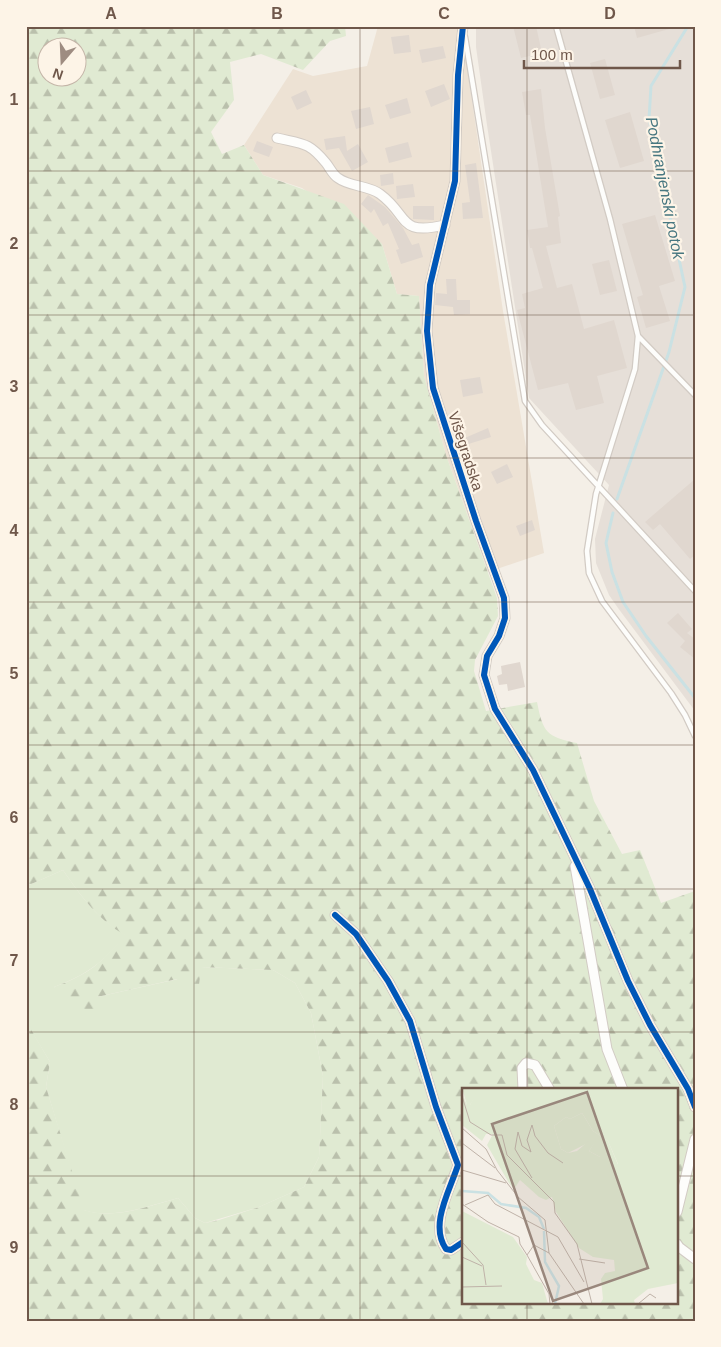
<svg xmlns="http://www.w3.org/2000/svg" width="721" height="1347" viewBox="0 0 721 1347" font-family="Helvetica,sans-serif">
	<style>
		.residential { fill: #ede2d4 }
		.industrial { fill: #e6dfd8 }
		.grass { fill: #e0ead2 }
		.forest { fill: url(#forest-firs); fill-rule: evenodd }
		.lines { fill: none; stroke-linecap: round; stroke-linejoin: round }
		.stream { stroke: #cae1e3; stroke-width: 3 }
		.building { fill: #e0d7cf }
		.lane-casing { stroke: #d2cbc4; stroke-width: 7 }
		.street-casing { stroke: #d2cbc4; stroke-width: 11 }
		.lane { stroke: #fdfdfb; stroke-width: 4.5 }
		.street { stroke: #fdfdfb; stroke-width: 9 }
		.cycleway-casing { stroke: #fdf4e7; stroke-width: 9 }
		.cycleway { stroke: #0057b8; stroke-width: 6 }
		.grid { fill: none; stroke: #6f574a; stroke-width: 1; stroke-opacity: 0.55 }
		.labels { text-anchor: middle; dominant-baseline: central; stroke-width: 4.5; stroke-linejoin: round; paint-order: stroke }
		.street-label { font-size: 15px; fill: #6f574a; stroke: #fdf4e7 }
		.water-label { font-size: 16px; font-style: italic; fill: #477780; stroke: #fdf4e7 }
		.inset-river { fill: none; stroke: #cae1e3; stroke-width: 2.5 }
		.inset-road { fill: none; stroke: #bfb2a8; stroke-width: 1 }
		.view { fill: #99877c; fill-opacity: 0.15; stroke: #99877c; stroke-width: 2.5 }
		.inset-edge { fill: none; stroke: #6f574a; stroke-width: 2.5 }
		.neatline { fill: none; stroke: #6f574a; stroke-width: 2 }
		.grid-label { font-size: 16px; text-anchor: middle; font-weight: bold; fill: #6f574a }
	</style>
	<defs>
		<pattern id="forest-firs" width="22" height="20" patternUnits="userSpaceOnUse" patternTransform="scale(1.25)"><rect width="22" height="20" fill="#e0ead2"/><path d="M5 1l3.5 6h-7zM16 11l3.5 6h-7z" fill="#bac0ac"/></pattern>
	</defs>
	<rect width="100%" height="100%" fill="#f4efe7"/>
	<!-- residential -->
	<path class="residential" d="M 378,26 L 461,26 L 503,311 L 544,553 L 488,572 L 446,455 L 424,376 L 419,296 L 397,294 L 382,244 L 302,188 L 263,175 L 244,145 L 293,69 L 313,76 L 367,66 Z"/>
	<!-- industrial -->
	<path class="industrial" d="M 476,26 L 695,26 L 695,711 L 618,608 L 609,595 L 596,563 L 595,539 L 609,485 L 529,398 L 487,125 L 476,47 Z"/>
	<!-- grass -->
	<path class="grass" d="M 63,870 C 80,895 98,920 126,935 C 102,963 90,973 54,987 L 97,1011 L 97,997 L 178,979 L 201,967 L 273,970 L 295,983 L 311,1013 L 323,1076 L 321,1119 L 319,1157 L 304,1187 L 259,1207 L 205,1223 L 195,1218 L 178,1198 C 148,1206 113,1220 83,1210 L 46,1087 L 50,1062 L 26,1022 L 26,882 L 29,885 Z"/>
	<!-- forest -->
	<path class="forest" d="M 26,26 L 345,26 L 346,36 L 330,41 L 303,70 L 261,54 L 230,62 L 234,100 L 211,132 L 222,154 L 244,145 L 263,175 L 344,204 L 382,244 L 397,294 L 419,296 L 424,376 L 446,455 L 497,598 L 498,616 L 475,660 L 474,671 L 486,711 L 537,702 C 543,732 546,737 577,743 L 594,801 L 622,854 L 640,850 L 661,903 L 695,891 L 695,1321 L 26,1321 L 26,1021 L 50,1062 L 46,1087 L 84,1210 C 113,1220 149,1206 178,1198 L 195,1218 L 205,1223 L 219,1220 L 259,1207 L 304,1187 L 319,1157 L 323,1076 L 311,1013 L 295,983 L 273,970 L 201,967 L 199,985 L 183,988 L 177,979 L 97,997 L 97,1011 L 87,1015 L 54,987 C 89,974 102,963 125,935 C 98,920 80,895 63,870 L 29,885 L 26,882 ZM 48,48 L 78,48 L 78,78 L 48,78 ZM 463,1090 L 677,1090 L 677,1303 L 463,1303 Z"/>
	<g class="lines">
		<!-- stream -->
		<path class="stream" d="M 617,499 L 669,352 L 685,287 L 649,119 L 651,86 L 688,26
			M 613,513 L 606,543 L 612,572 L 623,602 L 646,636 L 695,698"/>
	</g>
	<!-- building -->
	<path class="building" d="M 513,26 L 536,26 L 542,53 L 521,58 Z
		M 634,26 L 669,26 L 669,29 L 637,38 Z
		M 409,35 L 411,52 L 394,54 L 391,37 Z
		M 443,46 L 446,58 L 422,63 L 419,50 Z
		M 605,59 L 615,95 L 600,99 L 590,63 Z
		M 444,84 L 450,99 L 431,107 L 425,91 Z
		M 541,89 L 545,128 L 560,216 L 558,217 L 561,243 L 546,246 L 557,288 L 572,284 L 584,329 L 614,320 L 627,368 L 597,376 L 604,403 L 576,410 L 568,383 L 538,390 L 517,310 L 525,308 L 522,294 L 543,288 L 532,248 L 530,248 L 527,230 L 548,227 L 530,115 L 526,115 L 522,92 Z
		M 306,90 L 312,103 L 297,110 L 291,97 Z
		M 407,98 L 411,113 L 390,119 L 385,105 Z
		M 370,107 L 374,124 L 356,129 L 351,111 Z
		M 630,112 L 644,161 L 620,168 L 605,120 Z
		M 345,136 L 347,151 L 358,144 L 368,162 L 352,171 L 339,148 L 326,150 L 324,139 Z
		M 257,141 L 273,147 L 269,157 L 253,151 Z
		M 408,142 L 412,157 L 389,163 L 385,148 Z
		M 476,163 L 483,218 L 463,219 L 462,203 L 470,202 L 465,165 Z
		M 393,173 L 394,184 L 381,186 L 380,175 Z
		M 413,184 L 415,197 L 397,199 L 396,186 Z
		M 368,195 L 385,207 L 403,228 L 412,245 L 419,243 L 423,257 L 401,264 L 396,250 L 399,249 L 388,223 L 383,226 L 374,209 L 371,213 L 361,204 Z
		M 413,206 L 434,206 L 434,220 L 413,219 Z
		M 655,215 L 675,281 L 659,286 L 670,321 L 646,328 L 637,297 L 643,295 L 622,224 Z
		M 609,260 L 617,291 L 600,295 L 592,264 Z
		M 446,279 L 456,279 L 457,300 L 470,300 L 470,314 L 454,315 L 453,307 L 435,305 L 436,293 L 447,294 Z
		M 480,377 L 483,393 L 463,397 L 460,380 Z
		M 488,428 L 491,437 L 462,446 L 460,440 Z
		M 507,464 L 513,477 L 497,484 L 491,472 Z
		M 695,479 L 695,555 L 690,559 L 660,524 L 653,530 L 645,522 Z
		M 532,520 L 535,530 L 520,536 L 516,526 Z
		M 678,613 L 692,629 L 687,633 L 695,639 L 695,659 L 680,647 L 685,641 L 667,623 Z
		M 520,662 L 525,687 L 508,691 L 507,684 L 499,685 L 497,676 L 502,674 L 501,666 Z"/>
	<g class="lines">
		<defs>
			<path id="lane" d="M 556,26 L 610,219 L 638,336 L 635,369 L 596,494 L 587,551 L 589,573 L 602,601 L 671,693 L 685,715 L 695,736
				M 465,37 L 525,401 L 542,425 L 695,591
				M 638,336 L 695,395"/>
			<path id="street" d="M 463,26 L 458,75 L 455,181 L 430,285 L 427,331 L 433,388 L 476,521 L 504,598 L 505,618 L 499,636 L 487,656 L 484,675 L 495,709 L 533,770 L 590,889 L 628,981 L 650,1025 L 688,1089 L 695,1107
				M 277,138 C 303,144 309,142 326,163 C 330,168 333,175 338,178 C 350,187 368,185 380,194 C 410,216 397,236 445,225
				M 575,866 L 607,1049 L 623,1090
				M 335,915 L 356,934 L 388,981 L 410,1021 L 436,1107 L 458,1165 C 450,1190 429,1225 446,1249 L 451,1250 L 463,1242
				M 523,1090 L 522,1068 L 526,1063 L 535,1065 L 550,1090
				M 677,1212 L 695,1139
				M 677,1244 L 679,1247 L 695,1259"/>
		</defs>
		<!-- lane casing -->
		<use href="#lane" class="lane-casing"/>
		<!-- street casing -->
		<use href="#street" class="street-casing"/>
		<!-- lane -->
		<use href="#lane" class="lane"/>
		<!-- street -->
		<use href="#street" class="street"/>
		<defs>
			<path id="cycleway" d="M 463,26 L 458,75 L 455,181 L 430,285 L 427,331 L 433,388 L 476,521 L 504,598 L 505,618 L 499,636 L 487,656 L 484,675 L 495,709 L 533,770 L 590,889 L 628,981 L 650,1025 L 688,1089 L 695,1107
				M 335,915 L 356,934 L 388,981 L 410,1021 L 436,1107 L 458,1165 C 450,1190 429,1225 446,1249 L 451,1250 L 463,1242"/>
		</defs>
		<!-- cycleway casing -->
		<use href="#cycleway" class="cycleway-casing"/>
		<!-- cycleway -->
		<use href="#cycleway" class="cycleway"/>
	</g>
	<!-- grid -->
	<path class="grid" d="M 194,26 L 194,1321M 360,26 L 360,1321M 527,26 L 527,1090M 26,171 L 695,171M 26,315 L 695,315M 26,458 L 695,458M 26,602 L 695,602M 26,745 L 695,745M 26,889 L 695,889M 26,1032 L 695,1032M 26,1176 L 463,1176M 677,1176 L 695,1176M 527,1303 L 527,1321"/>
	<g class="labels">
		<!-- street labels -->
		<g class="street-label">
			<text transform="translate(466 451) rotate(72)">Višegradska</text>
		</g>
		<!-- water labels -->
		<g class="water-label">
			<text transform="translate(665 188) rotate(79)">Podhranjenski potok</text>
		</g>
	</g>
	<!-- overview -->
	<g transform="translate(462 1088)">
		<rect width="216" height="216" fill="#f4efe7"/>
		<path d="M 0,0 L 17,1 L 8,17 L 5,17 ZM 120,25 L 131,43 L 146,53 L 157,79 L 154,80 L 146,68 L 138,69 L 127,63 L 132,55 L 128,54 L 106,65 L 99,61 L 92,38 L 104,29 L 108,31 Z" fill="#e0ead2"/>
		<path d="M 16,0 L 216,0 L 216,195 L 186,201 L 172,212 L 173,216 L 138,216 L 141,211 L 139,191 L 143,185 L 153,183 L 152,172 L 131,169 L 117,160 L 94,124 L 90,109 L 84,112 L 77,109 L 58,92 L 52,101 L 47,95 L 25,57 L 31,46 L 24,46 L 20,53 L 0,37 L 0,5 L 5,17 L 8,17 ZM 120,25 L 131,43 L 146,53 L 156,76 L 155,80 L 146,68 L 142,65 L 138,69 L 127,63 L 134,53 L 129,51 L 115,63 L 106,65 L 99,61 L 92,38 L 104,29 L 108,31 ZM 0,123 L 51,149 L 65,169 L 64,176 L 72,192 L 80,195 L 86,216 L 1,216 Z" fill="#e0ead2" fill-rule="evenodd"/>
		<path class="inset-river" d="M 0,103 L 26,105 L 39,116 L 64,120 L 77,129 L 82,141M 82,143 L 83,174 L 97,198 L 93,216"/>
		<path class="inset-road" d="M 0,8 L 8,34 L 29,47 L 40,47 L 45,67 L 92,114 L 93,125 L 115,156 L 130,216M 0,40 L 24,61 L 35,82 L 56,109 L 83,132 L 87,165 L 122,216M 0,55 L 33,80M 0,82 L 44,95M 70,90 L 53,61 L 56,44 L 60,58 L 69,64 L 65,52 L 70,37 L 73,48 L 86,65 L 101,75M 0,116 L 26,134 L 57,149 L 58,156 L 65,167M 3,117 L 26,107 L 33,116 L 96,149 L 122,194M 0,154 L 21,177 L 24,197M 87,165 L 72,157 L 65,167 L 87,206 L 88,216M 0,169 L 20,178M 117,171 L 143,175M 0,199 L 40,198M 176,216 L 188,206 L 194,210"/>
		<path class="view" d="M 125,4 L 186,180 L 91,213 L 30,36 Z"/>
		<rect width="216" height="216" class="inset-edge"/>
	</g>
	<!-- border -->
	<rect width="721" height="1347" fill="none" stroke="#fdf4e7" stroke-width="55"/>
	<!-- north arrow -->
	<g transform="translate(62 62) rotate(199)"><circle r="24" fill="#fdf4e7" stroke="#c4b5a8"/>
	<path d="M0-4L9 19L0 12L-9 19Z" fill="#9e8c81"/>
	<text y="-8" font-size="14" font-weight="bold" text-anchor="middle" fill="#6f574a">N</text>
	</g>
	<!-- scale -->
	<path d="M524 60v8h156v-8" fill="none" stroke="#6f574a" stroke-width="2.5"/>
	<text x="531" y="60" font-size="15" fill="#6f574a" stroke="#fdf4e7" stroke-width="4" paint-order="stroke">100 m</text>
	<rect x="28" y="28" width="666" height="1292" class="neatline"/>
	<g class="grid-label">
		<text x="111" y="19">A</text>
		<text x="277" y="19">B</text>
		<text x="444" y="19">C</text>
		<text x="610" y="19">D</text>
		<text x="14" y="105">1</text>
		<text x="14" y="249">2</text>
		<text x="14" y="392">3</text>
		<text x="14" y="536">4</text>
		<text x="14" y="679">5</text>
		<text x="14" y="823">6</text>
		<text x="14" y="966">7</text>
		<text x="14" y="1110">8</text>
		<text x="14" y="1253">9</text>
	</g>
</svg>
